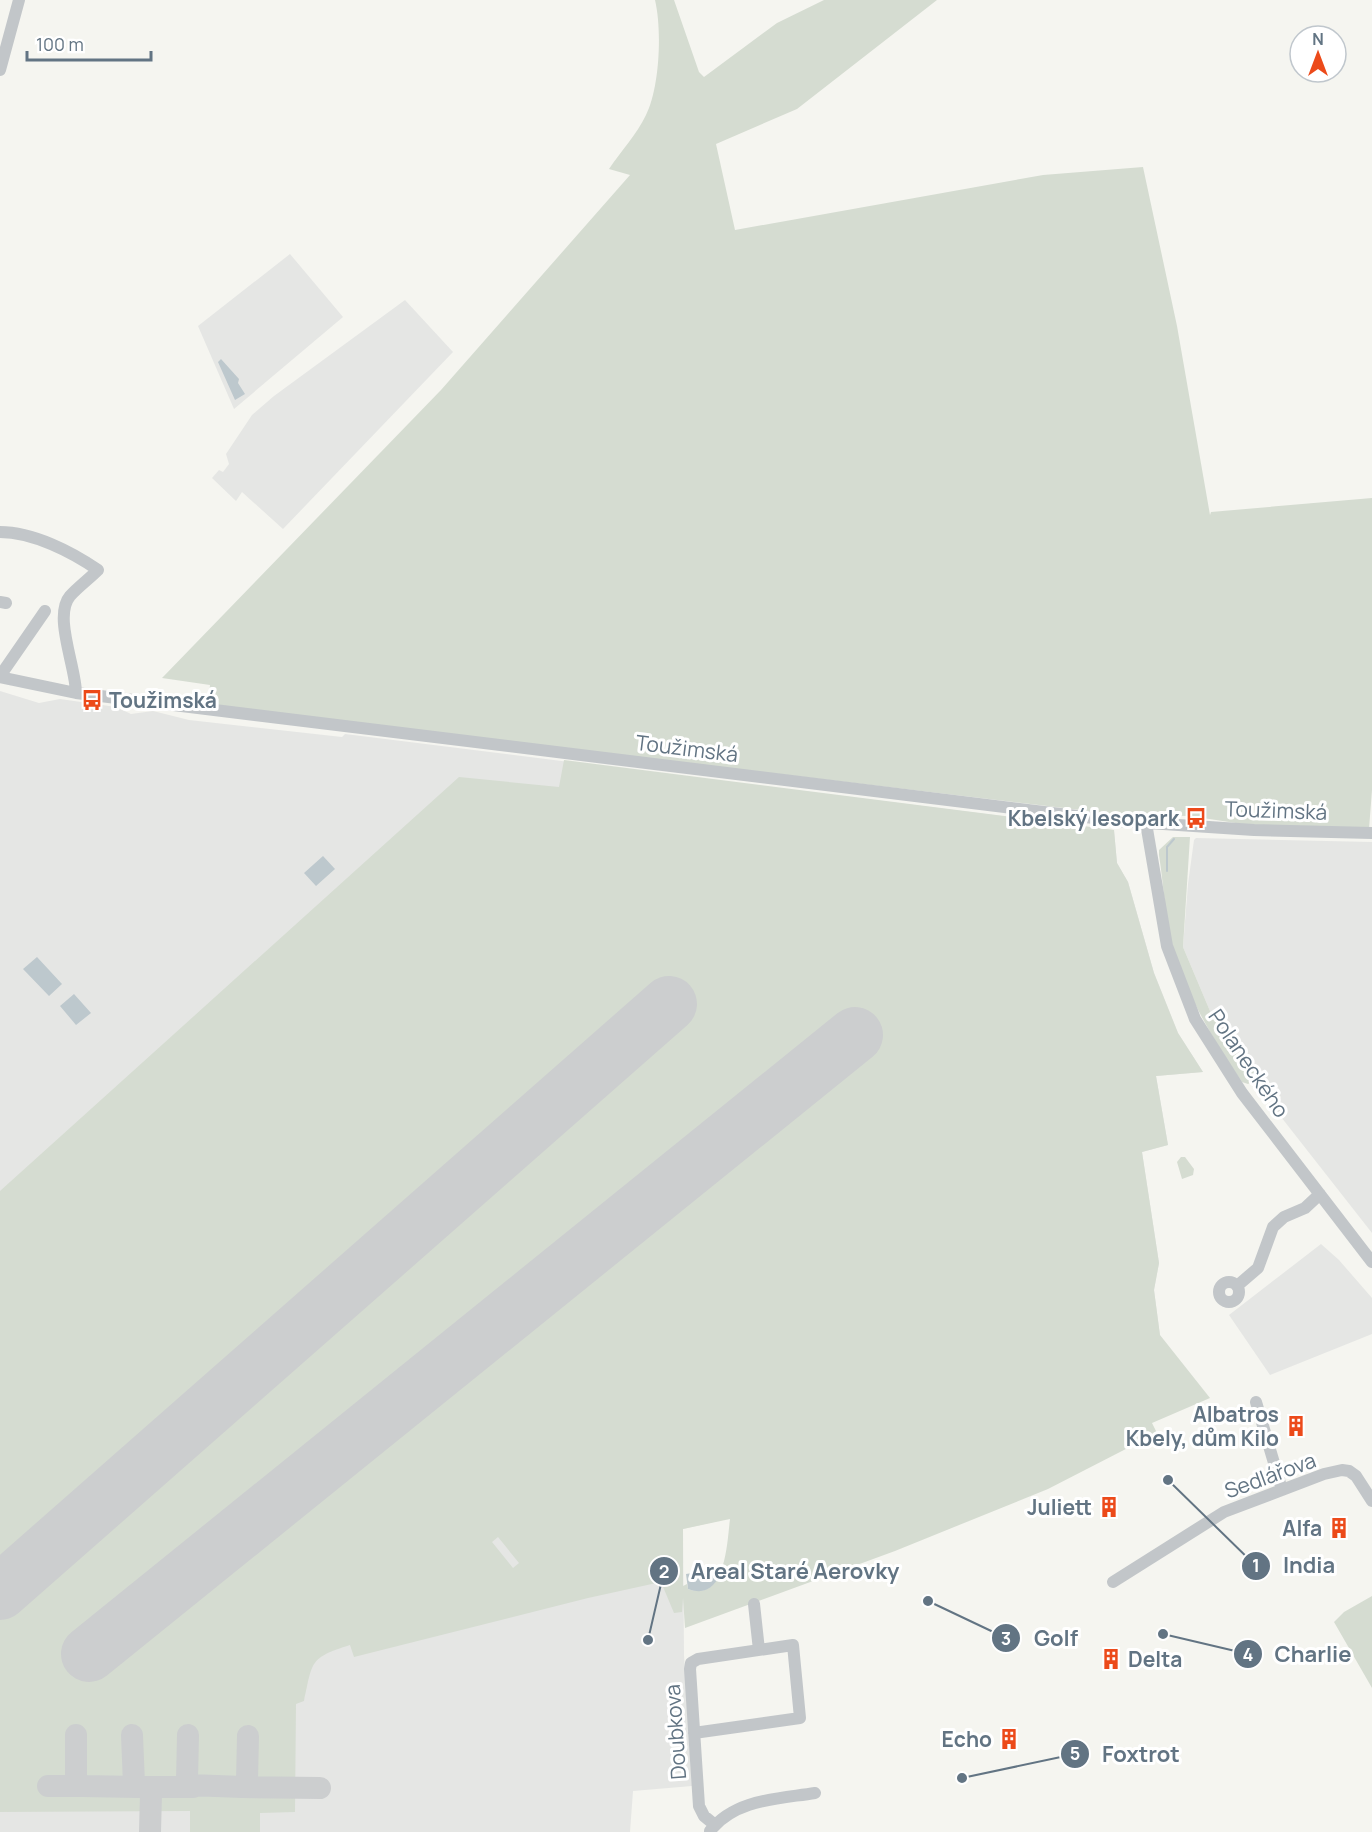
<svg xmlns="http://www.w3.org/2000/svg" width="1372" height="1832" viewBox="0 0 1372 1832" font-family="Manrope,sans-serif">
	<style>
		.built { fill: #e5e6e4 }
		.green { fill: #d5dcd1; fill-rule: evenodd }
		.water { fill: #bdc8cd }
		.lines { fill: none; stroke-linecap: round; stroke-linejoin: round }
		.stream { stroke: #bdc8cd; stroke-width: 2 }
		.taxiway { stroke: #cccecf; stroke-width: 22 }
		.runway { stroke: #cccecf; stroke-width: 56 }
		.minor { stroke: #c2c6c9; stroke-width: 12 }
		.labels { text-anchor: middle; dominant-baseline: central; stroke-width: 6; stroke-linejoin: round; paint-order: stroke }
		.poi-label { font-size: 21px; font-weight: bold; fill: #627483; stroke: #fff; text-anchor: end }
		.street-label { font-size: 21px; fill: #627483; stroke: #fff }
		.leader { fill: none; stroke: #627483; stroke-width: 2 }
		.callout-dot { fill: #627483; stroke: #fff; stroke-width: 2 }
		.mark-label { font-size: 18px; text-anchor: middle; font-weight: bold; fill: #fff }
		.callout-label { font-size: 22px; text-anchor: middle; font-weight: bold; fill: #627483; stroke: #fff; stroke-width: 6; stroke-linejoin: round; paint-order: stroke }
	</style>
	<rect width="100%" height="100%" fill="#f5f5f0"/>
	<!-- built -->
	<path class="built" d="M 290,254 L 343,317 L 234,409 L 198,326 Z
		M 405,300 L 453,352 L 283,529 L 242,492 L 236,501 L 212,478 L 219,470 L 223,472 L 229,464 L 226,454 L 252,415 L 274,396 Z
		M 0,691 L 39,703 L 60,699 L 116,707 L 131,714 L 153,711 L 189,720 L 342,737 L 345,734 L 1114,830 L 1117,863 L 1128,882 L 1154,973 L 1178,1033 L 1203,1072 L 1156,1076 L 1168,1145 L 1142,1152 L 1159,1263 L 1154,1290 L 1160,1336 L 838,1493 L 683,1529 L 684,1655 L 692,1786 L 633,1791 L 630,1832 L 0,1832 Z
		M 1196,838 L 1372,842 L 1372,1233 L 1274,1108 L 1281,1097 L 1258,1069 L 1246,1070 L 1210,1011 L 1183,947 L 1188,884 L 1194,840 Z
		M 1321,1244 L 1339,1260 L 1372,1298 L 1372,1334 L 1270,1375 L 1229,1315 Z"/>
	<!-- green -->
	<path class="green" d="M 655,0 L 674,0 L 699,72 L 704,77 L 777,23 L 824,0 L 937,0 L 797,109 L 716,144 L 735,230 L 1043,175 L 1143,167 L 1177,326 L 1210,515 L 1211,512 L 1372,498 L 1372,790 L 1369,829 L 1255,826 L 1190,816 L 1122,815 L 208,706 L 210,685 L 162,678 L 441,390 L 630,175 L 609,169 C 621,151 637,134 646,115 C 660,87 662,29 655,0 Z
		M 564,760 L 1114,830 L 1117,863 L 1128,882 L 1154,973 L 1178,1033 L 1203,1072 L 1156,1076 L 1168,1145 L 1142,1152 L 1159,1263 L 1154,1290 L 1160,1335 L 1210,1398 L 1152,1423 L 1157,1433 L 1048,1489 L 895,1551 L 685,1628 L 683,1598 L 682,1612 L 674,1613 L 661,1582 L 588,1598 L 354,1657 L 350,1645 C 309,1658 313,1661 304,1701 L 296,1704 L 295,1812 L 260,1813 L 260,1832 L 190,1832 L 190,1811 L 0,1812 L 0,1191 L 459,777 L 559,787 ZM 730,1519 C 727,1542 726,1603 688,1589 L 687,1584 L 683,1586 L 683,1529 ZM 498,1537 L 519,1563 L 513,1568 L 492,1542 Z
		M 1173,837 L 1190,837 L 1183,947 L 1210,1011 L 1246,1070 L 1258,1069 L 1264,1076 L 1248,1084 L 1242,1082 C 1214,1041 1189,1000 1174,951 C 1165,921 1164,887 1159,855 L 1159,850 Z
		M 1181,1157 L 1185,1157 L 1194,1169 L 1193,1175 L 1182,1179 L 1177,1162 Z
		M 1372,1596 L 1372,1688 L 1334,1622 L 1344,1612 Z"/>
	<!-- water -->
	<path class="water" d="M 221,359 L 239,379 L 238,383 L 245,394 L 235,400 L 218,362 Z
		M 323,856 L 335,869 L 316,886 L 304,873 Z
		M 37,957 L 62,984 L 49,996 L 23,969 Z
		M 74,994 L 91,1013 L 76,1025 L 60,1006 Z
		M 716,1566 L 723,1569 C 716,1585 707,1596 688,1589 L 686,1574 L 705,1571 Z"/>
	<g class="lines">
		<!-- stream -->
		<path class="stream" d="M 1167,871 L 1167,847 L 1174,839"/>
		<!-- taxiway -->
		<path class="taxiway" d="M 132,1735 L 134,1784 L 138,1787 L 193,1787
			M 188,1735 L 187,1781 L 190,1785 L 242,1787
			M 248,1736 L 247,1781 L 242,1787 L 320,1788
			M 48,1786 L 82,1786 L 76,1779 L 76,1735
			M 82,1786 L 138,1787
			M 145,1787 L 151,1794 L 150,1832"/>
		<!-- runway -->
		<path class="runway" d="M 0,1592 L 669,1004
			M 89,1654 L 855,1035"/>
		<!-- minor -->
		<path class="minor" d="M 0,70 L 19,0
			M 0,532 C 33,532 72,552 98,570 C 89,579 78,587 70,596 C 53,616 76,667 76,693
			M 0,602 L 6,603
			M 0,676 L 45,611
			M 0,677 L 76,693 L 1118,821 L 1254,830 L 1372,833
			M 1146,823 L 1167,946 L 1195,1019 L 1242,1093 L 1372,1262
			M1219 1292a10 10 0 1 1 20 0a10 10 0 1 1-20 0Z
			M 1237,1286 L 1258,1268 L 1273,1227 L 1284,1217 L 1305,1208 L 1320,1194
			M 1256,1402 L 1282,1490
			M 1113,1582 L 1224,1512 L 1324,1474 L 1342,1470 L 1349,1471 L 1356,1476 L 1372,1501
			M 754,1604 L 759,1650
			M 694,1733 L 800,1718 L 793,1645 L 698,1659 L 691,1663 L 690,1669 L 699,1806 L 704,1816 L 715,1825
			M 710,1831 C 735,1799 778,1799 815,1793"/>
	</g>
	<!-- icons -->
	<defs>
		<symbol id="bus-bare" viewBox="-9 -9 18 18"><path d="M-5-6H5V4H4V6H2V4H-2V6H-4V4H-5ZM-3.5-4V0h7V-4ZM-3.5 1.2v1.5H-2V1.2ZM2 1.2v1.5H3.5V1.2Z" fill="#ec4a1a" stroke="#fff" stroke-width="2.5" paint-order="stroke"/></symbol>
		<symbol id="building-bare" viewBox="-9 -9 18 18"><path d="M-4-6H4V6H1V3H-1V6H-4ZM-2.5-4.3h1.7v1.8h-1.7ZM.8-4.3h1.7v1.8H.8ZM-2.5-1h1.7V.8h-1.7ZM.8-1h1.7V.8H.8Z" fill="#ec4a1a" stroke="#fff" stroke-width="2.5" paint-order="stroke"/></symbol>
	</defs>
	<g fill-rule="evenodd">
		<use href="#bus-bare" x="77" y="685" width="30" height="30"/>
		<use href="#bus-bare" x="1181" y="803" width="30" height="30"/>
		<use href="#building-bare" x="1281" y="1411" width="30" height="30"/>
		<use href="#building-bare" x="1094" y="1492" width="30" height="30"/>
		<use href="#building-bare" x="1324" y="1513" width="30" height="30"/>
		<use href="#building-bare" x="1096" y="1644" width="30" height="30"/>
		<use href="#building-bare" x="994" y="1724" width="30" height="30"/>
	</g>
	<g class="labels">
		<!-- poi labels -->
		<g class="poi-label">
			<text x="109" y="700" text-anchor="start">Toužimská</text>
			<text x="1179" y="818">Kbelský lesopark</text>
			<text x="1279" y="1414">Albatros<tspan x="1279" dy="24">Kbely, dům Kilo</tspan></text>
			<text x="1092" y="1507">Juliett</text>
			<text x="1322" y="1528">Alfa</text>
			<text x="1128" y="1659" text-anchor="start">Delta</text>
			<text x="992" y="1739">Echo</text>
		</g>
		<!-- street labels -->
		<g class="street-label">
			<text transform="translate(687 748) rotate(7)">Toužimská</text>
			<text transform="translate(1276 810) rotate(2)">Toužimská</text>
			<text transform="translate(1249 1063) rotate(56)">Polaneckého</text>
			<text transform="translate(1270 1475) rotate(-20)">Sedlářova</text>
			<text transform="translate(675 1732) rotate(-94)">Doubkova</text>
		</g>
	</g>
	<!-- callouts -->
	<path class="leader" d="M1168 1480L1256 1566M648 1640L664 1571M928 1601L1006 1638M1163 1634L1248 1654M962 1778L1075 1754"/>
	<g class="callout-dot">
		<circle cx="1168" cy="1480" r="6"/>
		<circle cx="648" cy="1640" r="6"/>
		<circle cx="928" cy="1601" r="6"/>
		<circle cx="1163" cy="1634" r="6"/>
		<circle cx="962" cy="1778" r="6"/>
		<circle cx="1256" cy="1566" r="15"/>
		<circle cx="664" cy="1571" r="15"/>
		<circle cx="1006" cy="1638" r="15"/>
		<circle cx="1248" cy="1654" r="15"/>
		<circle cx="1075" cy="1754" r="15"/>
	</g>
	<g class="mark-label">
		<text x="1256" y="1572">1</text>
		<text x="664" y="1578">2</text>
		<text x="1006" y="1645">3</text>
		<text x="1248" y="1661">4</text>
		<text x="1075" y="1760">5</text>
	</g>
	<g class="callout-label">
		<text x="1309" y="1573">India</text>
		<text x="795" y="1579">Areal Staré Aerovky</text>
		<text x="1056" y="1646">Golf</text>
		<text x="1313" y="1662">Charlie</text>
		<text x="1141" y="1762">Foxtrot</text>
	</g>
	<!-- north arrow -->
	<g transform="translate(1318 54)"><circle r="28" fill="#ffffff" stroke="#c0c7cd" stroke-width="1.5"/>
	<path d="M0-4.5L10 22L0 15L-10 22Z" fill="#ec4a1a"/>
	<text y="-9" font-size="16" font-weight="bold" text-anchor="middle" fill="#627483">N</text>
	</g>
	<!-- scale -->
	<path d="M27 51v9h124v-9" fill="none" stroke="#627483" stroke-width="3"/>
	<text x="36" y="51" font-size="18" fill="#627483" stroke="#ffffff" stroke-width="4.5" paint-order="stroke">100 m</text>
</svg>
